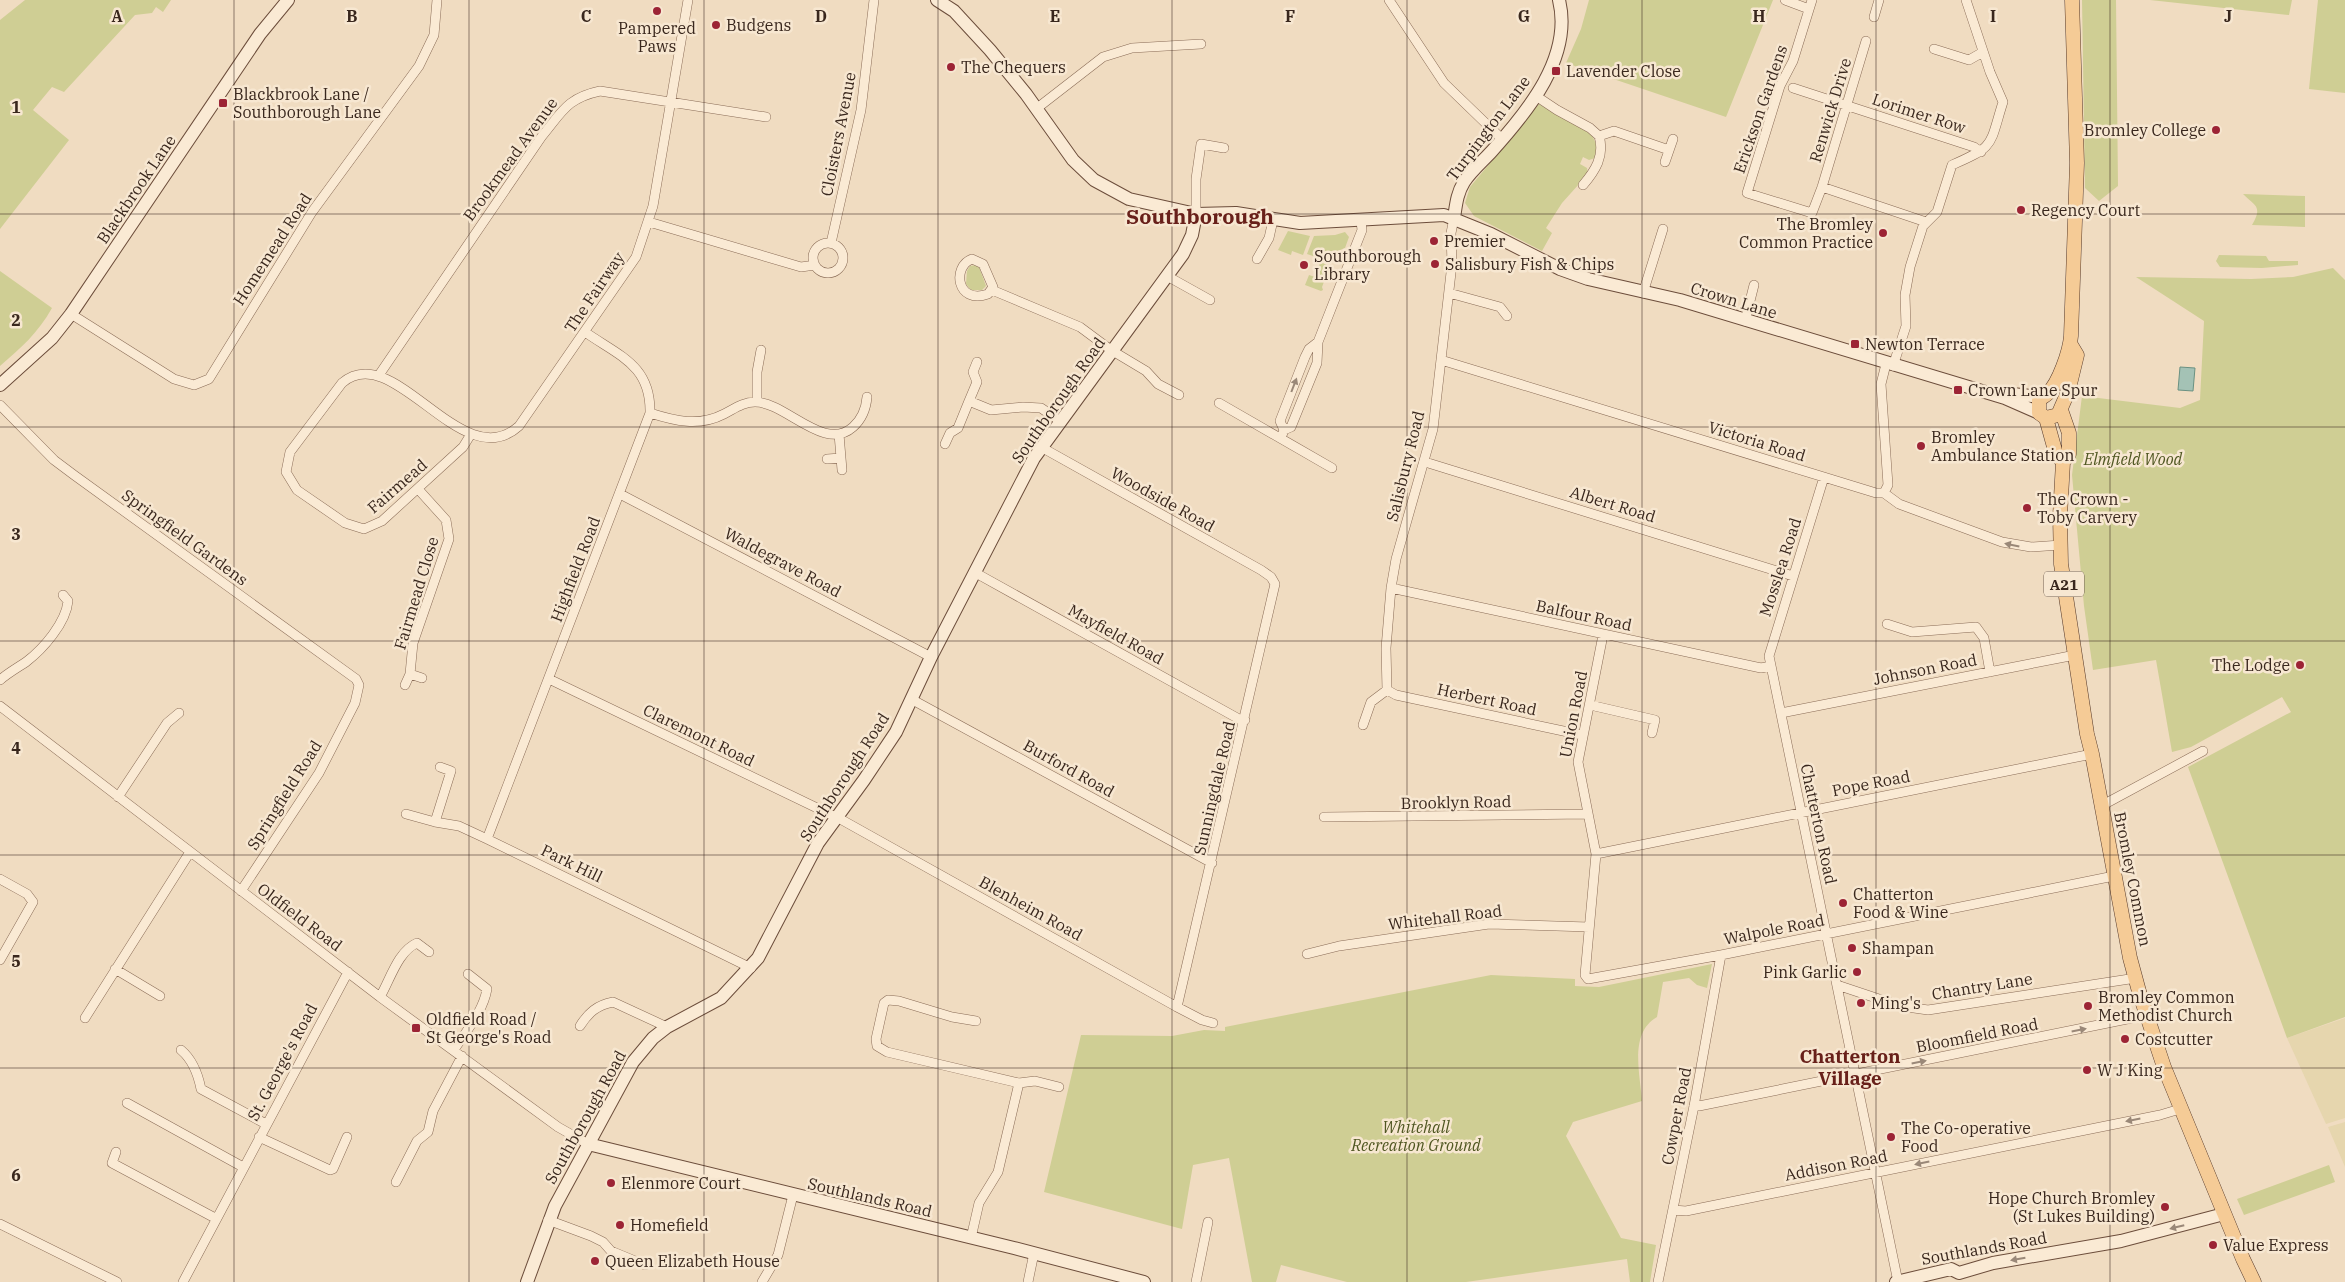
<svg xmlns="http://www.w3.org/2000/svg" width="2345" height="1282" viewBox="0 0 2345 1282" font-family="'IBM Plex Serif',serif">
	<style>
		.farmland { fill: #e6d6ae }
		.green { fill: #cfce94 }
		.water { fill: #a4c2b5; stroke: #6a9182 }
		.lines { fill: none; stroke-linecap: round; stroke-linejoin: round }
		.street-casing { stroke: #8a6c57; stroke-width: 10 }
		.secondary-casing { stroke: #6c4d3b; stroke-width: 14 }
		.primary-casing { stroke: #583b2c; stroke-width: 15 }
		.street { stroke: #faead4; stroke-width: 9 }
		.secondary { stroke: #faead4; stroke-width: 12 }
		.primary { stroke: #f5cb96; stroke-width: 14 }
		.oneway { fill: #9a8878 }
		.grid { fill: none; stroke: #39271d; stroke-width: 1; stroke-opacity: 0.55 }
		.poi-dot { fill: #9c2435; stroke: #f7e7d1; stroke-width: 2 }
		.labels { text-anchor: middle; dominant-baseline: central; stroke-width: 5; stroke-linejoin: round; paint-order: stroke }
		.shield { fill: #f7e7d1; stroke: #726153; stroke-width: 1 }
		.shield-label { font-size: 15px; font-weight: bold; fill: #39271d }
		.poi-label { font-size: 16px; fill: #39271d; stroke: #f7e7d1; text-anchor: start }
		.street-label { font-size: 16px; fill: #39271d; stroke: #f7e7d1 }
		.park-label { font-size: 16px; font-style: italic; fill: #505722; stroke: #f7e7d1 }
		.quarter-label { font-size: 19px; font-weight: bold; fill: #68201a; stroke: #f7e7d1 }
		.district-label { font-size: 21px; font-weight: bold; fill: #68201a; stroke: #f7e7d1 }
		.grid-label { font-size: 16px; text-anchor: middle; font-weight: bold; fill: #39271d; stroke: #f7e7d1; stroke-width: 5; stroke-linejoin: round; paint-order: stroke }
	</style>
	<rect width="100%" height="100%" fill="#f0dcc1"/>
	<!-- farmland -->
	<path class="farmland" d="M 2345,1018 L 2345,1118 L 2326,1124 L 2287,1038 Z
		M 2345,1122 L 2345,1167 L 2328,1127 Z"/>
	<!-- green -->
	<path class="green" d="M 25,0 L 171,0 L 163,12 L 156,7 L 152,13 L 135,15 L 64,92 L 52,87 L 33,110 L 69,140 L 0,229 L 0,20 Z
		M 1589,0 L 1773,0 L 1726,117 L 1566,63 L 1581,29 Z
		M 2082,0 L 2116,0 L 2118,186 L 2099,201 L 2085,188 Z
		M 2150,0 L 2292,0 L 2289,15 Z
		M 2318,0 L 2345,0 L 2345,93 L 2309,89 Z
		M 1539,104 L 1591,134 L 1598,147 L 1595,158 L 1589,160 L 1583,157 L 1580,164 L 1587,168 L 1588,174 L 1562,203 L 1546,228 L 1552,233 L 1542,251 L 1474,216 L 1465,203 L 1470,187 Z
		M 2243,194 L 2305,196 L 2305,227 L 2252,225 C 2263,206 2255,206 2243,194 Z
		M 1288,231 L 1310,236 L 1303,255 L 1292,251 L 1291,255 L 1278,250 Z
		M 1345,232 L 1349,237 L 1345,248 L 1335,252 L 1331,262 L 1307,254 L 1314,236 L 1335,235 Z
		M 2219,255 L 2266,256 L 2269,261 L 2298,261 L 2298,265 L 2262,268 L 2220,267 L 2216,261 Z
		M 1320,262 L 1330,266 L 1322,287 L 1323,290 L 1321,291 L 1305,285 L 1309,275 L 1315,277 Z
		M 976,265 L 979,267 L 986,286 L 982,290 L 971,290 L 966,284 L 967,271 L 970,266 Z
		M 2333,268 L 2345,280 L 2345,1017 L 2287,1038 L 2188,767 L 2291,712 L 2282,697 L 2191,747 L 2172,752 L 2156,660 L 2093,670 L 2084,606 L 2072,475 L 2082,396 L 2180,408 L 2200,400 L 2204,321 L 2136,277 L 2251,279 L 2293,277 Z
		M 0,271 L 52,308 C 38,333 21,348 0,366 Z
		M 1712,964 L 1707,988 L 1697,985 L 1689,978 L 1663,982 L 1657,1017 C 1629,1033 1640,1073 1642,1101 L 1573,1122 L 1566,1136 L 1621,1238 L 1656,1245 L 1650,1282 L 1630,1282 L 1627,1259 L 1466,1282 L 1347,1282 L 1281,1265 L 1276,1282 L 1252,1282 L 1229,1158 L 1193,1165 L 1182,1229 L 1044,1192 L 1081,1035 L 1172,1036 L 1204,1030 L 1225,1031 L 1225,1027 L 1491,975 L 1575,979 L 1575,986 L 1599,987 Z
		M 2329,1165 L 2335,1182 L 2244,1215 L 2237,1199 Z"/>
	<!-- water -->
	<path class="water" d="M 2180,367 L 2195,368 L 2193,391 L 2178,390 Z"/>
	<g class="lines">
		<defs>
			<path id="street" d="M 1389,0 L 1444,83 L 1502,139
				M 1785,0 L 1809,9
				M 1812,0 L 1793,61 L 1780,86 L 1747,193 L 1812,213 L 1822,187 L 1866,41
				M 1874,17 L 1879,0
				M 1934,49 L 1969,60 L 1983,52
				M 1793,88 L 1974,147 L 1981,152
				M 1536,96 L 1557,110 L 1590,128 L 1599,136 C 1605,156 1595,171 1583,185
				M 1036,109 L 1103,57 L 1132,48 L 1201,44
				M 1599,136 L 1614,131 L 1669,150
				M 1665,162 L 1673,139
				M 1822,187 L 1926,222
				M 1196,214 L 1196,179 L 1201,144 L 1224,148
				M 649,222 L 801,267 L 815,265
				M 831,243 L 861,110 L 874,0
				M813 258a15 15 0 1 1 30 0a15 15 0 1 1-30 0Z
				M 972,259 L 983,264 L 993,287 L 988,294 C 956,305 952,266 972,259 Z
				M 1257,259 L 1269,238 L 1273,220
				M 1167,276 L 1210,300
				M 992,290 L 1080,327 L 1111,350 L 1146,371 L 1158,384 L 1179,395
				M 1449,293 L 1500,307 L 1507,316
				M 1643,293 L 1663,229
				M 71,314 L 174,379 L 194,385 L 209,379 L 312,212 L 419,66 L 434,35 L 437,0
				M 1745,321 L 1754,285
				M 1441,360 L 1876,493 L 1884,493 L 1899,504 L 2002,542 L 2031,547 L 2061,545
				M 1893,366 L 1906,326 L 1905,295 L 1910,267 L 1923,226 L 1937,212 L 1952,165 C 1996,146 1989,146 2003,102 L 1990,72 L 1966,0
				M 379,375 L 542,136 C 562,112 567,98 600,91 L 766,117
				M 969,401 L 977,382 L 973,372 L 977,362
				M 757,402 L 757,372 L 761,350
				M 1219,403 L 1332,468
				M 0,405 L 54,460 L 74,475 L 356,679 L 359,685 L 355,703 L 319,773 L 241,891
				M 650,413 C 675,421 699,427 724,414 C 734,409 743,402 755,402 C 786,402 824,453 853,427 C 862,419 866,409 867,397
				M 1284,430 L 1280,421 L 1305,357 L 1309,349 L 1318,342
				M 471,434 L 463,447 L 382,521 L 364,529 L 345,523 L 297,490 L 286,472 L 290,452 L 342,383 C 394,338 462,478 519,426 L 636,257 L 653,206 L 688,0
				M 839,434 L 842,470
				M 1281,438 L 1284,430 L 1291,427 L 1317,363 L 1318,342 L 1362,230 L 1361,221
				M 945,444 L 950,433 L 958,428 L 969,401 L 991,410 L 1023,407 L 1041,408 L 1060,421
				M 1041,447 L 1261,570 L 1271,577 L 1275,584 L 1177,1007
				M 827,459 L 841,458
				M 1425,462 L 1793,576
				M 1824,477 L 1769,656 L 1898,1282
				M 1884,493 L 1888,485 L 1881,384 L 1886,364
				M 620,494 L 931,657
				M 974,572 L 1239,719 L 1245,720
				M 1391,588 L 1761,668 L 1771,666
				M 1887,624 L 1912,632 L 1976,627 L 1984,638 L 1990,672
				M 1603,635 L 1578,762 L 1596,854 L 1585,975 L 1588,979 L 1721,955 L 2114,876
				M 410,674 L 422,678
				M 549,679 L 842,820 L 1177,1007 L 1202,1020 L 1213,1023
				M 0,680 C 8,673 17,668 26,662 C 43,649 66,623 68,601 L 63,595
				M 405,685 L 410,674 L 413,643 L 449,539 L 446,520 L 418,489
				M 1387,690 L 1386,648 L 1391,588 L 1396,559 L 1433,429 L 1452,264 L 1451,233 L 1454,218
				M 1387,690 L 1396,695 L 1582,735
				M 911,699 L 1212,863
				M 1590,705 L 1655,720 L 1652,733
				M 0,706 L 380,997 L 558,1127 L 588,1144
				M 1781,713 L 2075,655
				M 1363,725 L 1371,702 L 1387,690
				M 440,767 L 451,771 L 435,822 L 459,826 L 487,839 L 751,968
				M 118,797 L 167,723 L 179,713
				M 2101,806 L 2203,751
				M 406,814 L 435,822
				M 1324,817 L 1588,814
				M 487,839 L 650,413 C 651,365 619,356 585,332
				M 1596,854 L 2092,754
				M 0,879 L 27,894 L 33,902 L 0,960
				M 1307,954 L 1339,946 L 1489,924 L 1589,927
				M 115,969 L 160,996
				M 1837,985 L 1900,1006 L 1928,1010 L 2136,978
				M 380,997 C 390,980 398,951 417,943 L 429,952
				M 85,1018 L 190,852
				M 580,1026 C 588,1013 597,1005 613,1002 L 667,1027
				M 181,1050 C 193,1060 198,1074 201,1089 L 266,1124
				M 454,1050 C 466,1031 483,1012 487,989 L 468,974
				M 1019,1083 L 1035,1081 L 1059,1087
				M 127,1103 L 243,1167
				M 1694,1106 L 1699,1106 L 2147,1015
				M 259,1137 L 330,1170 L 333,1169 L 347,1137
				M 116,1152 L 112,1163 L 215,1218
				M 396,1182 L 417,1141 L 428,1132 L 433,1111 L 462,1056
				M 1673,1210 L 1686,1211 L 2160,1115 L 2180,1109
				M 548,1220 L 591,1236 L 603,1242 L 611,1251 L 645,1265
				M 0,1224 L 117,1282
				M 971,1238 L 979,1203 L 998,1172 L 1019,1083 L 887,1052 L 877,1046 L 876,1039 L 884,1003 L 888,1000 L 899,1001 L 952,1017 L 976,1021
				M 183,1282 L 348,972
				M 762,1282 L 778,1255 L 793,1195
				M 1028,1282 L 1034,1253
				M 1196,1282 L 1208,1222
				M 1658,1282 L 1694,1106 L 1721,955"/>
			<path id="secondary" d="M 937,0 L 954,11 L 990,50 L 1026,94 L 1073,160 L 1094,180 L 1129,199 L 1196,214 L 1236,213 L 1300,223 L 1444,215 L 1491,234 L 1560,269 L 1588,279 L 1680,300 L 2005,398 L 2039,413
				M 1454,218 C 1456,205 1457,193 1464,182 C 1471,171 1483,161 1492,151 C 1528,111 1573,57 1559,0
				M 0,385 L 52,338 L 71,314 L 260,34 L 288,0
				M 2005,398 L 2012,394 L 2041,397
				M 588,1144 L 1014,1248 L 1144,1282
				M 527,1282 L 555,1206 L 633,1062 L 653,1038 L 667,1027 L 721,998 L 758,958 L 818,843 L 864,780 L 896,732 L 931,657 L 1034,458 L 1183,254 L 1192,235 L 1196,214
				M 1896,1282 L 1951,1269 L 1959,1273 L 1993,1263 L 2121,1241 L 2224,1214"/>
			<path id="primary" d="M 2071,345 L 2077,355 L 2068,392 L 2058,415 L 2046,418 L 2039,413 L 2039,401 C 2041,397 2044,397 2047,394 C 2059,384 2070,350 2071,336 L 2077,163 L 2072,0
				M 2061,410 L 2069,433 L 2069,454 L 2063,462 L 2060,516 L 2061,564 L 2087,734 L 2092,754 L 2130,958 L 2140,995 L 2164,1067 L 2243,1259 L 2254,1282
				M 2046,418 L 2056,454 L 2063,462"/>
		</defs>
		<!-- street casing -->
		<use href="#street" class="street-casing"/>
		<!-- secondary casing -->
		<use href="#secondary" class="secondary-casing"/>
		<!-- primary casing -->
		<use href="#primary" class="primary-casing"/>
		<!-- street -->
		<use href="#street" class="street"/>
		<!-- secondary -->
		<use href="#secondary" class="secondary"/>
		<!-- primary -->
		<use href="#primary" class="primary"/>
	</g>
	<!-- one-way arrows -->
	<defs><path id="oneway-solid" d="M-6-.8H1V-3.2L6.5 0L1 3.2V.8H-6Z" transform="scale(1.25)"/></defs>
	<g class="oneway">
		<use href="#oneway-solid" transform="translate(1294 385) rotate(-69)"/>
		<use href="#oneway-solid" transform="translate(2012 545) rotate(-168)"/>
		<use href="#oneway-solid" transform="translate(2079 1030) rotate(-11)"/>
		<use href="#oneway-solid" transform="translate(1919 1062) rotate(-11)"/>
		<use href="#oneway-solid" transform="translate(2133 1120) rotate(169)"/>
		<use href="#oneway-solid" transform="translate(1922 1163) rotate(168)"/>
		<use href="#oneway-solid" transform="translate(2177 1227) rotate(166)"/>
		<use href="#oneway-solid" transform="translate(2018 1259) rotate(170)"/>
	</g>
	<!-- grid -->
	<path class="grid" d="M 234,0 L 234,1282M 469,0 L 469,1282M 704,0 L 704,1282M 938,0 L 938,1282M 1172,0 L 1172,1282M 1407,0 L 1407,1282M 1642,0 L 1642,1282M 1876,0 L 1876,1282M 2110,0 L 2110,1282M 0,214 L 2345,214M 0,427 L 2345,427M 0,641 L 2345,641M 0,855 L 2345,855M 0,1068 L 2345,1068"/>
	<!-- markers -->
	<g class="poi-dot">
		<circle cx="657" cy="11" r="5"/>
		<circle cx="716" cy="25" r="5"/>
		<circle cx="951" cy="67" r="5"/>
		<rect x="1551" y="66" width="10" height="10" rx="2.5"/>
		<rect x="218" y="98" width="10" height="10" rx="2.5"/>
		<circle cx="2216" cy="130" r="5"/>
		<circle cx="2021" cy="210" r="5"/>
		<circle cx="1883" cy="233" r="5"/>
		<circle cx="1434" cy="241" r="5"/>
		<circle cx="1435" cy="264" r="5"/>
		<circle cx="1304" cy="265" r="5"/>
		<rect x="1850" y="339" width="10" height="10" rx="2.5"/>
		<rect x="1953" y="385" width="10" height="10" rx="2.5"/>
		<circle cx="1921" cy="446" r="5"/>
		<circle cx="2027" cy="508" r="5"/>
		<circle cx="2300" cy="665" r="5"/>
		<circle cx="1843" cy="903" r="5"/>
		<circle cx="1852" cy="948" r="5"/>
		<circle cx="1857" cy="972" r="5"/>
		<circle cx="1861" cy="1003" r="5"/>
		<circle cx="2088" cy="1006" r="5"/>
		<rect x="411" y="1023" width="10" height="10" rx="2.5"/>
		<circle cx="2125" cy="1039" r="5"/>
		<circle cx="2087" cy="1070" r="5"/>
		<circle cx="1891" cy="1137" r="5"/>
		<circle cx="611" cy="1183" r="5"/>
		<circle cx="2165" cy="1207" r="5"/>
		<circle cx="620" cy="1225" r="5"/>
		<circle cx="2213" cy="1245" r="5"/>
		<circle cx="595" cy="1261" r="5"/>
	</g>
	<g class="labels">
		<!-- shield labels -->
		<rect class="shield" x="2044" y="571.5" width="40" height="25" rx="4"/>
		<g class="shield-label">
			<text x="2064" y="584">A21</text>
		</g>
		<!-- poi labels -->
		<g class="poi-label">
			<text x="726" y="25">Budgens</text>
			<text x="657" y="28" text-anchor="middle">Pampered<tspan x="657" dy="18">Paws</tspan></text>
			<text x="961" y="67">The Chequers</text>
			<text x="1566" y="71">Lavender Close</text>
			<text x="233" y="94">Blackbrook Lane /<tspan x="233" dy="18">Southborough Lane</tspan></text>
			<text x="2206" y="130" text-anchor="end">Bromley College</text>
			<text x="2031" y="210">Regency Court</text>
			<text x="1873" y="224" text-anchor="end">The Bromley<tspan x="1873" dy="18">Common Practice</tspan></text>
			<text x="1444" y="241">Premier</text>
			<text x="1314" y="256">Southborough<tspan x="1314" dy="18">Library</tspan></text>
			<text x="1445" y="264">Salisbury Fish &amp; Chips</text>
			<text x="1865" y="344">Newton Terrace</text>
			<text x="1968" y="390">Crown Lane Spur</text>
			<text x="1931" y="437">Bromley<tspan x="1931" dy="18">Ambulance Station</tspan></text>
			<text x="2037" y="499">The Crown -<tspan x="2037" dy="18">Toby Carvery</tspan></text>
			<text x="2290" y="665" text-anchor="end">The Lodge</text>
			<text x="1853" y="894">Chatterton<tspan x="1853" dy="18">Food &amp; Wine</tspan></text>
			<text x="1862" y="948">Shampan</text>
			<text x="1847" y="972" text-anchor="end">Pink Garlic</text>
			<text x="2098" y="997">Bromley Common<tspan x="2098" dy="18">Methodist Church</tspan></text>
			<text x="1871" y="1003">Ming's</text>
			<text x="426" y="1019">Oldfield Road /<tspan x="426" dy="18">St George's Road</tspan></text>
			<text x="2135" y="1039">Costcutter</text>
			<text x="2097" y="1070">W J King</text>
			<text x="1901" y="1128">The Co-operative<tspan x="1901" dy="18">Food</tspan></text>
			<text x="621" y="1183">Elenmore Court</text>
			<text x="2155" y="1198" text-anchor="end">Hope Church Bromley<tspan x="2155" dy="18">(St Lukes Building)</tspan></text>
			<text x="630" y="1225">Homefield</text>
			<text x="2223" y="1245">Value Express</text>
			<text x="605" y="1261">Queen Elizabeth House</text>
		</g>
		<!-- street labels -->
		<g class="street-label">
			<text transform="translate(1760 109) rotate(-71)">Erickson Gardens</text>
			<text transform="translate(1830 110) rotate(-73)">Renwick Drive</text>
			<text transform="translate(1919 113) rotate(18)">Lorimer Row</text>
			<text transform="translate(1488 128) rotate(-53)">Turpington Lane</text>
			<text transform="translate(838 134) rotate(-79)">Cloisters Avenue</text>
			<text transform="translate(510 159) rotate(-54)">Brookmead Avenue</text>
			<text transform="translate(136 189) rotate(-56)">Blackbrook Lane</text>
			<text transform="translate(272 249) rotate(-57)">Homemead Road</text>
			<text transform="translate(594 292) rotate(-56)">The Fairway</text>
			<text transform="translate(1734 300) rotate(17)">Crown Lane</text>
			<text transform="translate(1058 400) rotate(-55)">Southborough Road</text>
			<text transform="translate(1757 441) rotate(17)">Victoria Road</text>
			<text transform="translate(1405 466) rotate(-76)">Salisbury Road</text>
			<text transform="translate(397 486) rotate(-41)">Fairmead</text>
			<text transform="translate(1163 499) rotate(29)">Woodside Road</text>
			<text transform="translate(1613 504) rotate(17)">Albert Road</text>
			<text transform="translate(185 537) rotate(36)">Springfield Gardens</text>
			<text transform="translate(783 562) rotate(28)">Waldegrave Road</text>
			<text transform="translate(1780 567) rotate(-72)">Mosslea Road</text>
			<text transform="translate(575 569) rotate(-69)">Highfield Road</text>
			<text transform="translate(416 593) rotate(-73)">Fairmead Close</text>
			<text transform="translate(1584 615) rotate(12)">Balfour Road</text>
			<text transform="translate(1116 634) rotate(29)">Mayfield Road</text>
			<text transform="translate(1925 669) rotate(-11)">Johnson Road</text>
			<text transform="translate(1487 699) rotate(12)">Herbert Road</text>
			<text transform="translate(1573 714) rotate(-79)">Union Road</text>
			<text transform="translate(699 735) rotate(26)">Claremont Road</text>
			<text transform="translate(1069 768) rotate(29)">Burford Road</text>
			<text transform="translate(844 777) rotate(-57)">Southborough Road</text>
			<text transform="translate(1871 783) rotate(-11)">Pope Road</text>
			<text transform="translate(1214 788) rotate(-77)">Sunningdale Road</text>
			<text transform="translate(284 795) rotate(-58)">Springfield Road</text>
			<text transform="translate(1456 802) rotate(-1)">Brooklyn Road</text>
			<text transform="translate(1819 824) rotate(78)">Chatterton Road</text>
			<text transform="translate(572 863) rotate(26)">Park Hill</text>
			<text transform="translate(2133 879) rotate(79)">Bromley Common</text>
			<text transform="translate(1031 908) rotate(29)">Blenheim Road</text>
			<text transform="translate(300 917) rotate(37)">Oldfield Road</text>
			<text transform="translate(1445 917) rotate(-7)">Whitehall Road</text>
			<text transform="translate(1774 929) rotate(-11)">Walpole Road</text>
			<text transform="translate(1982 986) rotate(-9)">Chantry Lane</text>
			<text transform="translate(1977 1035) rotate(-11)">Bloomfield Road</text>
			<text transform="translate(282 1062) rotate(-62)">St. George's Road</text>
			<text transform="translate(1676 1116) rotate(-79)">Cowper Road</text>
			<text transform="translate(585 1117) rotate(-61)">Southborough Road</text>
			<text transform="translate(1836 1165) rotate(-11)">Addison Road</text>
			<text transform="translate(870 1197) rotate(13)">Southlands Road</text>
			<text transform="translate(1984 1248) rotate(-10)">Southlands Road</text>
		</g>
		<!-- park labels -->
		<g class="park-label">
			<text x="2133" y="459">Elmfield Wood</text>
			<text x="1416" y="1127">Whitehall<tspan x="1416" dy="18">Recreation Ground</tspan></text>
		</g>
		<!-- quarter labels -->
		<g class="quarter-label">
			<text x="1850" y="1056">Chatterton<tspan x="1850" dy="22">Village</tspan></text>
		</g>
		<!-- district labels -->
		<g class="district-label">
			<text x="1200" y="216">Southborough</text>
		</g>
	</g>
	<g class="grid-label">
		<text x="117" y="22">A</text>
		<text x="352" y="22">B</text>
		<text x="586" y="22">C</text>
		<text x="821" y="22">D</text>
		<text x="1055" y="22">E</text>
		<text x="1290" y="22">F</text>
		<text x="1524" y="22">G</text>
		<text x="1759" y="22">H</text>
		<text x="1993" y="22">I</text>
		<text x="2228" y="22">J</text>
		<text x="16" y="113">1</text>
		<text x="16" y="326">2</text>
		<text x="16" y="540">3</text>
		<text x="16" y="754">4</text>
		<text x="16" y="967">5</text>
		<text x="16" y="1181">6</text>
	</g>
</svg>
